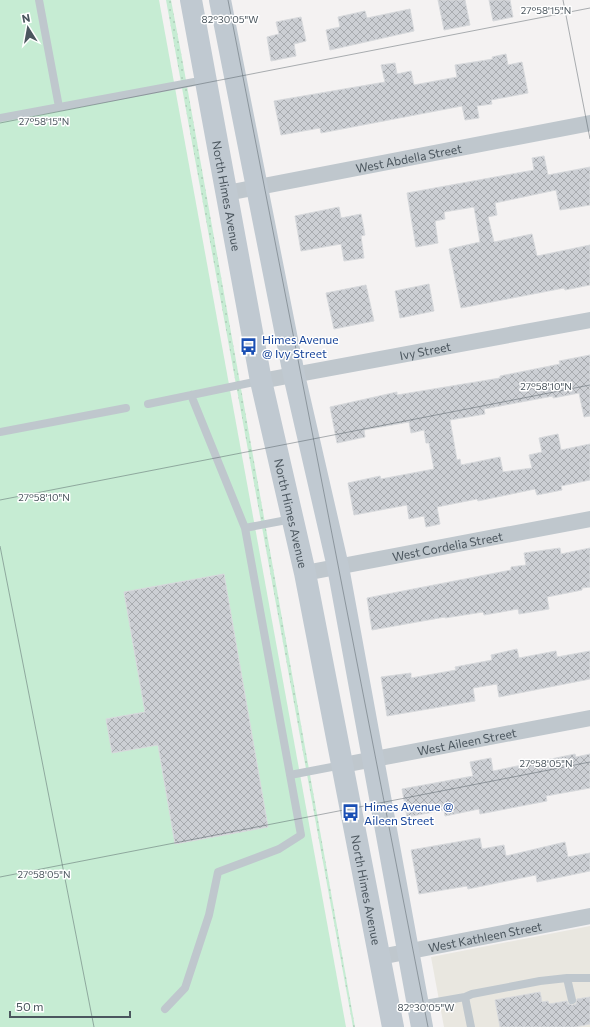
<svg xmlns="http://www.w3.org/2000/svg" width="590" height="1027" viewBox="0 0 590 1027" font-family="Commissioner,sans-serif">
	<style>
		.commercial { fill: #e9e7e0 }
		.grass { fill: url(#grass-dots) }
		.pitch { fill: #c6ecd3 }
		.building { fill: url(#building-cross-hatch); stroke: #d7d9dc }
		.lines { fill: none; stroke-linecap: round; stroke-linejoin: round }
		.lane { stroke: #bfc7cd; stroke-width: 8 }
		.street { stroke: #bfc7cd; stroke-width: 16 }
		.secondary { stroke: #c0c9d1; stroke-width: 22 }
		.ticks { fill: none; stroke: #4b565e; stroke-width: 1; stroke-opacity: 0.45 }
		.labels { text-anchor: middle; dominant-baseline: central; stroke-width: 3; stroke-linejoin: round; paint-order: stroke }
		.street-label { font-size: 12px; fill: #4b565e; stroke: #fff }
		.transit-label { font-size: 12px; fill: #164399; stroke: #fff; text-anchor: start }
		.ticks-label { font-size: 10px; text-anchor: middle; fill: #4b565e; stroke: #fff; stroke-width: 3; stroke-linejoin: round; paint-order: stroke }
	</style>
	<defs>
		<pattern id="grass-dots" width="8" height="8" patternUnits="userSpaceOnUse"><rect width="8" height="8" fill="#c6ecd3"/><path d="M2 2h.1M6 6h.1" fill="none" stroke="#acccb8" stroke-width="1.8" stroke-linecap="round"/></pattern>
		<pattern id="building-cross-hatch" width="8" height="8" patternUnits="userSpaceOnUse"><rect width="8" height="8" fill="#cccfd4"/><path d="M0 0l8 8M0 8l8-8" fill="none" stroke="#a8abaf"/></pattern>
	</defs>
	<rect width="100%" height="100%" fill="#f4f2f2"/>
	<!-- commercial -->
	<path class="commercial" d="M 590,926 L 590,1027 L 444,1027 L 431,957 Z"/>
	<!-- grass -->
	<path class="grass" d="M 166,0 L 171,0 L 182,58 L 355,1027 L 353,1027 Z"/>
	<!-- pitch -->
	<path class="pitch" d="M 0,0 L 159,0 L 346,1027 L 0,1027 Z"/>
	<!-- building -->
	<path class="building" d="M 438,0 L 465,0 L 470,25 L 444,30 Z
		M 489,0 L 510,0 L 513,17 L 493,21 Z
		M 410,9 L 414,31 L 330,50 L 326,30 L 340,27 L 338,17 L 365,11 L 367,18 Z
		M 301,17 L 306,41 L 294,44 L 296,56 L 271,61 L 267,37 L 279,34 L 276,22 Z
		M 506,54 L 508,65 L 522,62 L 528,93 L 491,100 L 492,104 L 477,106 L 479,118 L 465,120 L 462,106 L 321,133 L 320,128 L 281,135 L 274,101 L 385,82 L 381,65 L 395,63 L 397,74 L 411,71 L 414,85 L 457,77 L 455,65 L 493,59 L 492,57 Z
		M 544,156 L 548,175 L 590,167 L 590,205 L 560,210 L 556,190 L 495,203 L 497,215 L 488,217 L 494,242 L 532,234 L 537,256 L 590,245 L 590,285 L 565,290 L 564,288 L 461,308 L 449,249 L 480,242 L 474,207 L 444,212 L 445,219 L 435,221 L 438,243 L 416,247 L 407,193 L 534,170 L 532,158 Z
		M 339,207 L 341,218 L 361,214 L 365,235 L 361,236 L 364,258 L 344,261 L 341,244 L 301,251 L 295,216 Z
		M 429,284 L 434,311 L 400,318 L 395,291 Z
		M 366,285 L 374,321 L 334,329 L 326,293 Z
		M 590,355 L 590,416 L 584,417 L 579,393 L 553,398 L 553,396 L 484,409 L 485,414 L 450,420 L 457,460 L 460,459 L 461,465 L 500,457 L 503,472 L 532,468 L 529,455 L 542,452 L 539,438 L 558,434 L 561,450 L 590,444 L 590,480 L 561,486 L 562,490 L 537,495 L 535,489 L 478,501 L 477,499 L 437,507 L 440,524 L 426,527 L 424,516 L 409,519 L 407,505 L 354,515 L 348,483 L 380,476 L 381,479 L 434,469 L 429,443 L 426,443 L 424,430 L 411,433 L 409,422 L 364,430 L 365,437 L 337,443 L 330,407 L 397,392 L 397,395 L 500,378 L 500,376 L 560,364 L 559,361 Z
		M 560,548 L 561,554 L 590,548 L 590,587 L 582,588 L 582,590 L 547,597 L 549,609 L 519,614 L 518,609 L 484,615 L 483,612 L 445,618 L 445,617 L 372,630 L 367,598 L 511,570 L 511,567 L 526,565 L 524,553 Z
		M 224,574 L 268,827 L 175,844 L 158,745 L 112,753 L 106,719 L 145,712 L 124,592 Z
		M 517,649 L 519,658 L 556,651 L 557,657 L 590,651 L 590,679 L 499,697 L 497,684 L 473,688 L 475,701 L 387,716 L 381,677 L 411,673 L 411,678 L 456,670 L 455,667 L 492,660 L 491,655 Z
		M 575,754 L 576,757 L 590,754 L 590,788 L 546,796 L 547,801 L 480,814 L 479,809 L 445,816 L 444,810 L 407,817 L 402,789 L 473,776 L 470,762 L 491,758 L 493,771 Z
		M 480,838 L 482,849 L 504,845 L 506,856 L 565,842 L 568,857 L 590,853 L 590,871 L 537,882 L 536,875 L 468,889 L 467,886 L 419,894 L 411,850 Z
		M 540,992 L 542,1002 L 548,1001 L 549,1004 L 567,1001 L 568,1004 L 573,1005 L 576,1004 L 577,999 L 590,997 L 590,1024 L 575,1027 L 500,1027 L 495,1000 Z"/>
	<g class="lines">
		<!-- lane -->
		<path class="lane" d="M 39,0 L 59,107
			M 0,118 L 205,80
			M 191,395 L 245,528
			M 148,404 L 259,381
			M 0,432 L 126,408
			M 290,775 L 342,765
			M 567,978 L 590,978
			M 465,997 L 472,994 L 540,981 L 567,978 L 572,1000
			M 419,1005 L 465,997 L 471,1027
			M 165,1009 L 185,988 L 209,915 L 218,872 L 279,849 L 301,835 L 245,528 L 292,519"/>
		<!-- street -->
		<g class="street">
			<path id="s1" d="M 227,193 L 590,123"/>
			<path id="s2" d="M 261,381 L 590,320"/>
			<path id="s3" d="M 305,573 L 590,519"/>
			<path id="s4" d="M 343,765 L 590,718"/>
			<path id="s5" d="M 380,957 L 590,916"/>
		</g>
		<!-- secondary -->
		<g class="secondary">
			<path id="s6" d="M 191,0 L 261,381 L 305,573 L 393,1027"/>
			<path d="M 220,0 L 294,375 L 338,567 L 422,1027"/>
		</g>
	</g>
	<!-- ticks -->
	<path class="ticks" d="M 228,0 L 428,1027M 563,0 L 590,139M 0,123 L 590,8M 0,500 L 590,385M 0,546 L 94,1027M 0,877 L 590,762"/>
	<!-- icons -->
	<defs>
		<symbol id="bus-bare" viewBox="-9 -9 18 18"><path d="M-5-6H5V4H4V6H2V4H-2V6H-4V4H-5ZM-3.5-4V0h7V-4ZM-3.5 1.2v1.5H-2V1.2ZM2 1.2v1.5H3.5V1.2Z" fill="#1a4fb4" stroke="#fff" stroke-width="2.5" paint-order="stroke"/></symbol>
	</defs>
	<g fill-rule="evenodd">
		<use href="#bus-bare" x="236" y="334" width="25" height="25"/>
		<use href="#bus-bare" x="338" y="800" width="25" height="25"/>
	</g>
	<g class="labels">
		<!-- street labels -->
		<g class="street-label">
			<text stroke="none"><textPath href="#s1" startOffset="185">West Abdella Street</textPath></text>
			<text stroke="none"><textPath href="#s6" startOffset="199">North Himes Avenue</textPath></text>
			<text stroke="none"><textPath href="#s2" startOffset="167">Ivy Street</textPath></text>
			<text stroke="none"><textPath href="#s6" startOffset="523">North Himes Avenue</textPath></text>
			<text stroke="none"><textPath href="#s3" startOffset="145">West Cordelia Street</textPath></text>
			<text stroke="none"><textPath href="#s4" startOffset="126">West Aileen Street</textPath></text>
			<text stroke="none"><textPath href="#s6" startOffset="907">North Himes Avenue</textPath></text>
			<text stroke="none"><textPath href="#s5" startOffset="107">West Kathleen Street</textPath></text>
		</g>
		<!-- transit labels -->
		<g class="transit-label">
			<text x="262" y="339">Himes Avenue<tspan x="262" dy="14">@ Ivy Street</tspan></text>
			<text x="364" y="806">Himes Avenue @<tspan x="364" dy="14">Aileen Street</tspan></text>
		</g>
	</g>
	<g class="ticks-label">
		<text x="546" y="14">27°58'15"N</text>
		<text x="230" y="23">82°30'05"W</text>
		<text x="44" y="125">27°58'15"N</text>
		<text x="546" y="390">27°58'10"N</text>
		<text x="44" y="501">27°58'10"N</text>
		<text x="546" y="767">27°58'05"N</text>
		<text x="44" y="878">27°58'05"N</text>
		<text x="426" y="1011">82°30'05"W</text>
	</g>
	<!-- north arrow -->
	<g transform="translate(28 28) rotate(349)" stroke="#ffffff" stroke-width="3" paint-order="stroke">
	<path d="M0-3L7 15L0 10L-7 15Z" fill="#4b565e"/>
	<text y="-6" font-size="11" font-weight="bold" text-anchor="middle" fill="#4b565e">N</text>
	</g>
	<!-- scale -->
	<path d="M10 1011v6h120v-6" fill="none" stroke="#4b565e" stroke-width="2"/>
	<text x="16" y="1011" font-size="12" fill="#4b565e" stroke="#ffffff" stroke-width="3" paint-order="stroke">50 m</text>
</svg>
